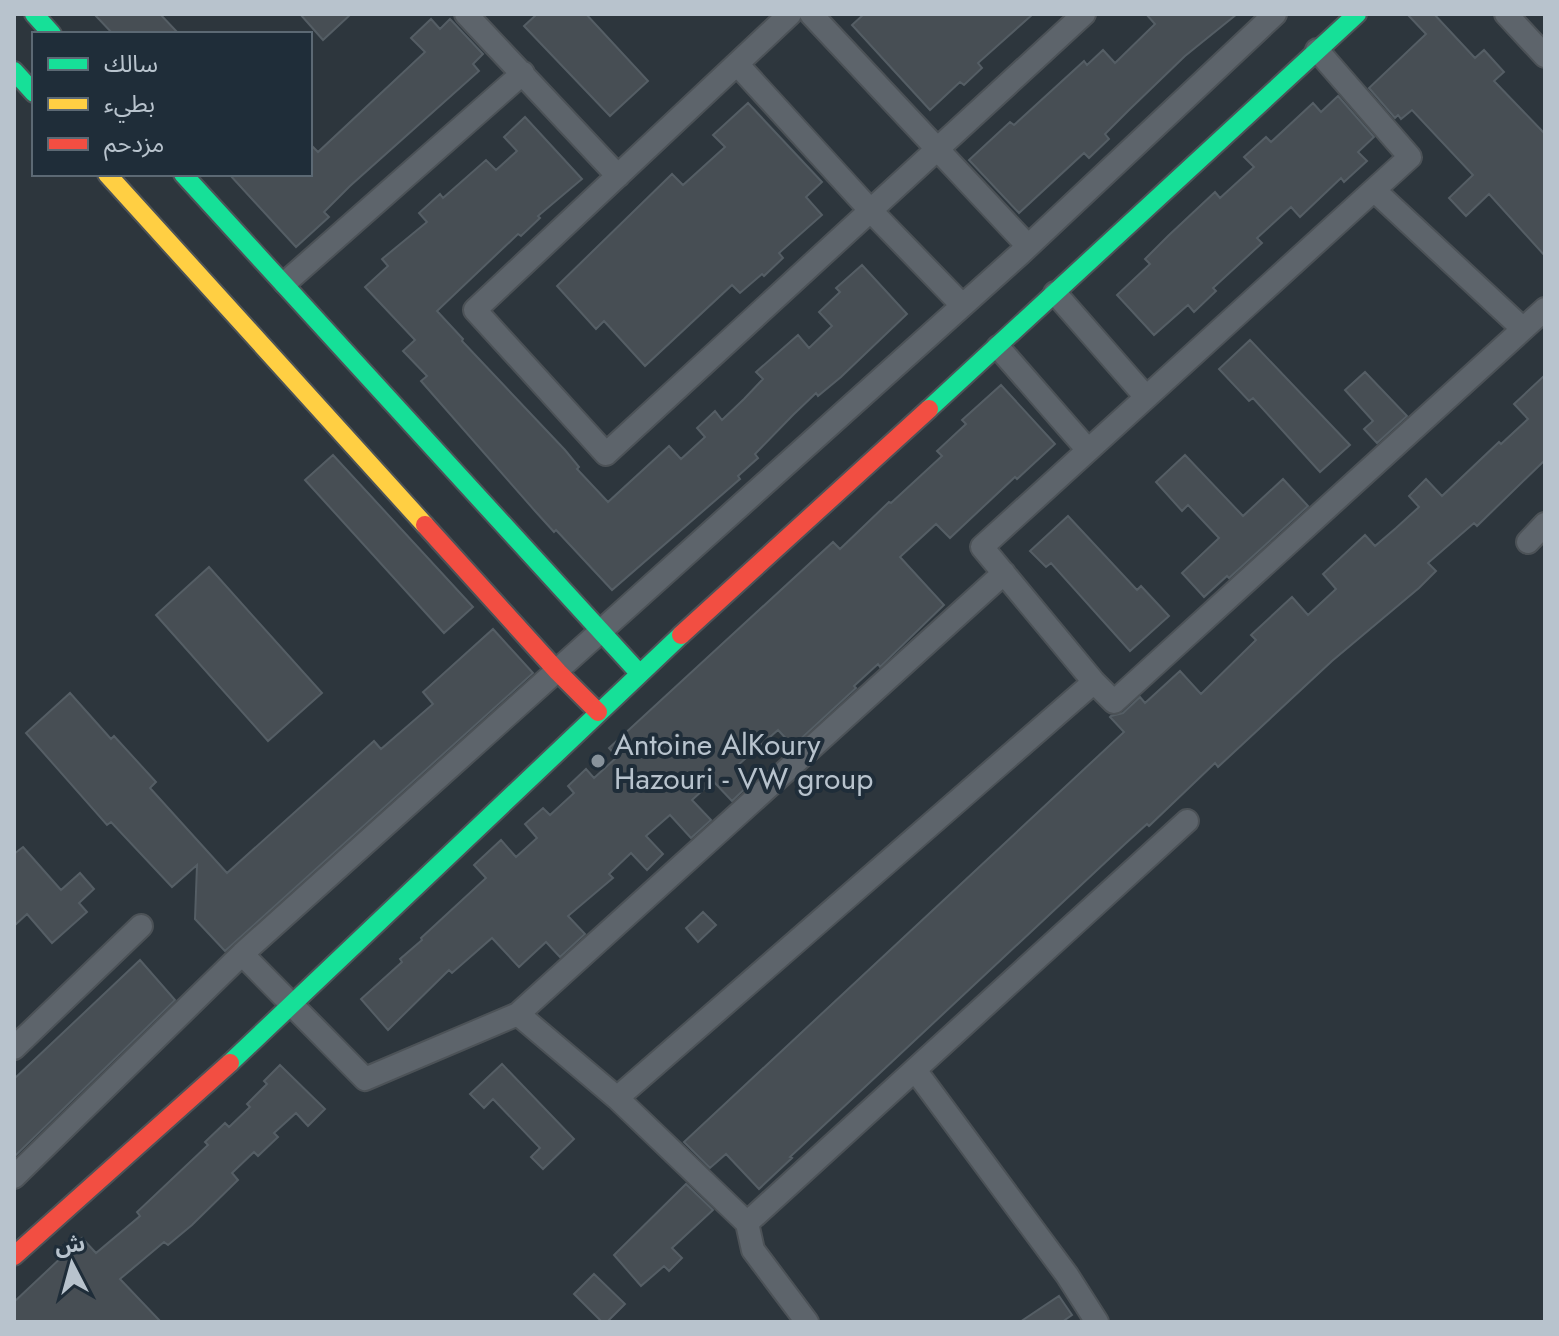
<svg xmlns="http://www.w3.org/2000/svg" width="1559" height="1336" viewBox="0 0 1559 1336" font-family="Jost,'Noto Sans Arabic',sans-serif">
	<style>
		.building { fill: #474e54; stroke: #555e65; stroke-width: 2 }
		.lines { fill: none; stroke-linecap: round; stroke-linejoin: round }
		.street-casing { stroke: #4c5257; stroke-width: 26 }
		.fast-casing { stroke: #4c5257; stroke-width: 22 }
		.slow-casing { stroke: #4c5257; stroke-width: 22 }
		.jam-casing { stroke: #4c5257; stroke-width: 22 }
		.street { stroke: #5d646b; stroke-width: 22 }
		.fast { stroke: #16e098; stroke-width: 18 }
		.slow { stroke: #ffcf43; stroke-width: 18 }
		.jam { stroke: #f24e42; stroke-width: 18 }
		.poi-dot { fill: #87929b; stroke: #1f2d39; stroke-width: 3 }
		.labels { text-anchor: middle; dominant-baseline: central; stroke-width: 8; stroke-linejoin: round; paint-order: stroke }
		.poi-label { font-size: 30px; fill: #b8c3cd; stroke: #1f2d39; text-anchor: start }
	</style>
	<rect width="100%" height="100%" fill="#2d363d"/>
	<!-- building -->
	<path class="building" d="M 94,14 L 160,14 L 179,34 L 113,34 Z
		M 300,14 L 351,14 L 323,40 Z
		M 537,14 L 586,14 L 648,81 L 610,116 L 524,26 Z
		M 864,14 L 1033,14 L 978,63 L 982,68 L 964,85 L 960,82 L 930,110 L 852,25 Z
		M 1146,14 L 1237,14 L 1185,56 L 1129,110 L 1105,134 L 1109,139 L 1089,158 L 1084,153 L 1019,213 L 969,160 L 1010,122 L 1014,125 L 1084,61 L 1087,65 L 1103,50 L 1115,63 L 1155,24 Z
		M 1407,14 L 1434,14 L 1475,58 L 1484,50 L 1504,72 L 1494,81 L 1545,134 L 1545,256 L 1489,194 L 1466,216 L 1449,198 L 1473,175 L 1412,110 L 1401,119 L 1398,115 L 1395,118 L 1369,88 L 1426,34 Z
		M 431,19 L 440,29 L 450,19 L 483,54 L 473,64 L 479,71 L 350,186 L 324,212 L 329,217 L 296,247 L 229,174 L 310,174 L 310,144 L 318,152 L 425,52 L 411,38 Z
		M 1338,96 L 1374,137 L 1358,152 L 1367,161 L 1344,182 L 1341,178 L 1300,217 L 1291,207 L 1257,238 L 1262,243 L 1213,288 L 1216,291 L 1194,312 L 1188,305 L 1154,335 L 1117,295 L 1150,264 L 1145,259 L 1168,236 L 1215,192 L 1220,198 L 1254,167 L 1244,157 L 1266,137 L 1271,142 L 1313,103 L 1321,112 Z
		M 748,103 L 822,182 L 806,197 L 822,215 L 779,253 L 783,258 L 764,276 L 762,274 L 740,293 L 732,285 L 645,366 L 604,321 L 596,329 L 557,286 L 672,174 L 683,185 L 725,147 L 713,135 Z
		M 525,117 L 582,179 L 538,216 L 540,218 L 521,236 L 518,234 L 437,311 L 463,339 L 462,341 L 565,450 L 579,467 L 577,469 L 608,502 L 669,446 L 681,459 L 705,437 L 697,428 L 715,411 L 722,420 L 744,399 L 763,379 L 756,372 L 798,335 L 809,348 L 832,326 L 819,312 L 840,292 L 836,288 L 862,265 L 907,314 L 841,377 L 818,396 L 816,393 L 793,415 L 755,454 L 758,458 L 738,476 L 740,479 L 612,590 L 556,530 L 554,532 L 535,511 L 421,381 L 427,376 L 403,351 L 415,340 L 365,287 L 388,266 L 382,259 L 427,222 L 419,213 L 440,194 L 443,198 L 486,160 L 496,170 L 517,151 L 504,137 Z
		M 1250,340 L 1350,445 L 1320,472 L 1253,398 L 1249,401 L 1219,369 Z
		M 1365,372 L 1407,416 L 1377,443 L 1364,429 L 1373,421 L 1345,390 Z
		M 1545,375 L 1545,460 L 1477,526 L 1474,523 L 1428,563 L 1436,571 L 1419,588 L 1332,661 L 1218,767 L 1215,763 L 1149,826 L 1147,824 L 1125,844 L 790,1157 L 792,1158 L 759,1189 L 726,1154 L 710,1168 L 684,1142 L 1124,732 L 1110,717 L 1111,716 L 1123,713 L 1140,697 L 1145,703 L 1180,671 L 1201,694 L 1256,640 L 1251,635 L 1292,597 L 1308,615 L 1336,589 L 1323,574 L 1365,535 L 1375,546 L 1396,528 L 1419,507 L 1409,496 L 1426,479 L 1442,496 L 1499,442 L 1501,444 L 1528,419 L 1514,404 Z
		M 1001,385 L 1055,444 L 1017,479 L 1015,477 L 950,538 L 936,524 L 900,557 L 944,605 L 880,667 L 878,664 L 854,686 L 856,688 L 793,746 L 778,730 L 737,766 L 752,782 L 732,801 L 713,781 L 692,800 L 711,820 L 691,838 L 670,815 L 646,836 L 663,854 L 647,870 L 631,853 L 609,874 L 613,878 L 568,916 L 585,934 L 560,957 L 546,942 L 519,967 L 492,938 L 452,973 L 449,970 L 388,1030 L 361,999 L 402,962 L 400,959 L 422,940 L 421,938 L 486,878 L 474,865 L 501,840 L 516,857 L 537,838 L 525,824 L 543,808 L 550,815 L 574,793 L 568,786 L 586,769 L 594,778 L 617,757 L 609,748 L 833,542 L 840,549 L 889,502 L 891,503 L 942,456 L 937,451 L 966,424 L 962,420 Z
		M 333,455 L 473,607 L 444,633 L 305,480 Z
		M 1185,455 L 1243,516 L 1283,479 L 1308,506 L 1229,578 L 1227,576 L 1204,597 L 1182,573 L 1219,538 L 1188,505 L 1182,511 L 1156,482 Z
		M 1068,516 L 1137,590 L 1141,586 L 1169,616 L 1130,651 L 1051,563 L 1046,567 L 1030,551 Z
		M 209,567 L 322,693 L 268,741 L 156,615 Z
		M 493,629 L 533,673 L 225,951 L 195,919 L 197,865 L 172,887 L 111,822 L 107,825 L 26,733 L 70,693 L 111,739 L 114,736 L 156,782 L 150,788 L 227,873 L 374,741 L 381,749 L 433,704 L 423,692 Z
		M 23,847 L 61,890 L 80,873 L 94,889 L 79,903 L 87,912 L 52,943 L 27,914 L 14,926 L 14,854 Z
		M 703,912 L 716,925 L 698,942 L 686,928 Z
		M 140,960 L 175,1000 L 14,1157 L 14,1079 Z
		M 502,1064 L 574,1139 L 543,1169 L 531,1157 L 540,1148 L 493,1099 L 484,1108 L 470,1094 Z
		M 280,1065 L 325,1109 L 308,1126 L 296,1113 L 274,1133 L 278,1137 L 258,1156 L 254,1152 L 232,1173 L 238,1180 L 192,1225 L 168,1245 L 164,1242 L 120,1279 L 161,1322 L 14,1322 L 14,1302 L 82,1238 L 96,1253 L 140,1216 L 137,1212 L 208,1145 L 205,1142 L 225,1123 L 229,1127 L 250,1107 L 247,1104 L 267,1084 L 264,1081 Z
		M 686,1184 L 713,1210 L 672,1248 L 682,1258 L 669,1271 L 664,1266 L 641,1286 L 614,1255 Z
		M 594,1274 L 625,1304 L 607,1322 L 602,1322 L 574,1294 Z
		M 1059,1296 L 1072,1315 L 1062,1322 L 1020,1322 Z"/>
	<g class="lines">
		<defs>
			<path id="street" d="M 466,14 L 618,176
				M 790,14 L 475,310 L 606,454 L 1084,14
				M 811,14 L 1028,246
				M 1506,14 L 1545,56
				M 1317,50 L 1410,157 L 982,547 L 1094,682 L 1114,702 L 1545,309
				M 737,64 L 871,211 L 962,305
				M 1374,190 L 1522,328
				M 285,283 L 523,73
				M 1055,293 L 1146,397
				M 998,347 L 1088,450
				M 1528,542 L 1545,524
				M 242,954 L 365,1079 L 518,1014 L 617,1098 L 747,1223 L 753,1250 L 807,1322
				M 518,1014 L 1004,573
				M 14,1048 L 141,926
				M 915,1070 L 1067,1275 L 1097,1322
				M 617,1098 L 1094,682
				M 14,1177 L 242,954 L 1021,253 L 1275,14
				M 747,1223 L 1187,821"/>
			<path id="fast" d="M 34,14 L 52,34
				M 14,71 L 34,93
				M 183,174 L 639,673
				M 929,409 L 1357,14
				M 230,1063 L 681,635"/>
			<path id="slow" d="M 107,174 L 425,525"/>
			<path id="jam" d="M 425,525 L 558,672 L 598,712
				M 681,635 L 929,409
				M 14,1256 L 230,1063"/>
		</defs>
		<!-- street casing -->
		<use href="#street" class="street-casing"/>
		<!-- fast casing -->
		<use href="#fast" class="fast-casing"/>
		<!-- slow casing -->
		<use href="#slow" class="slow-casing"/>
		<!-- jam casing -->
		<use href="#jam" class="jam-casing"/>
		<!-- street -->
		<use href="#street" class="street"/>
		<!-- fast -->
		<use href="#fast" class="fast"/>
		<!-- slow -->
		<use href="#slow" class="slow"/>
		<!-- jam -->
		<use href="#jam" class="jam"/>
	</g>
	<!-- markers -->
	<circle class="poi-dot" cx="598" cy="761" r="8"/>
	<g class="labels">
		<!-- poi labels -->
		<g class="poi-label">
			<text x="614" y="744">Antoine AlKoury<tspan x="614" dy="34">Hazouri - VW group</tspan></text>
		</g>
	</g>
	<!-- border -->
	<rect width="1559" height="1336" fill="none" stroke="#b8c3cd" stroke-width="32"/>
	<!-- legend -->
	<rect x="32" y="32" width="280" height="144" fill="#1f2d39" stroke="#5c6974" stroke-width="2"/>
	<rect x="48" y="58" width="40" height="12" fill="#16e098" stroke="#5c6974" stroke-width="2"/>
	<text x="104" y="72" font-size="24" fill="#b8c3cd">سالك</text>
	<rect x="48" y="98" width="40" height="12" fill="#ffcf43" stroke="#5c6974" stroke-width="2"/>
	<text x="104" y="112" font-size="24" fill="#b8c3cd">بطيء</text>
	<rect x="48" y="138" width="40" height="12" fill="#f24e42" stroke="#5c6974" stroke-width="2"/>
	<text x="104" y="152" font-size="24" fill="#b8c3cd">مزدحم</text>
	<!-- north arrow -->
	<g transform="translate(72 1264) rotate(354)" stroke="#1f2d39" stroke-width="6" paint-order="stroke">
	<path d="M0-6L14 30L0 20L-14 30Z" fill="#b8c3cd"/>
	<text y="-12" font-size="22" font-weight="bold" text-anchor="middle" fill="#b8c3cd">ش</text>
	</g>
</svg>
